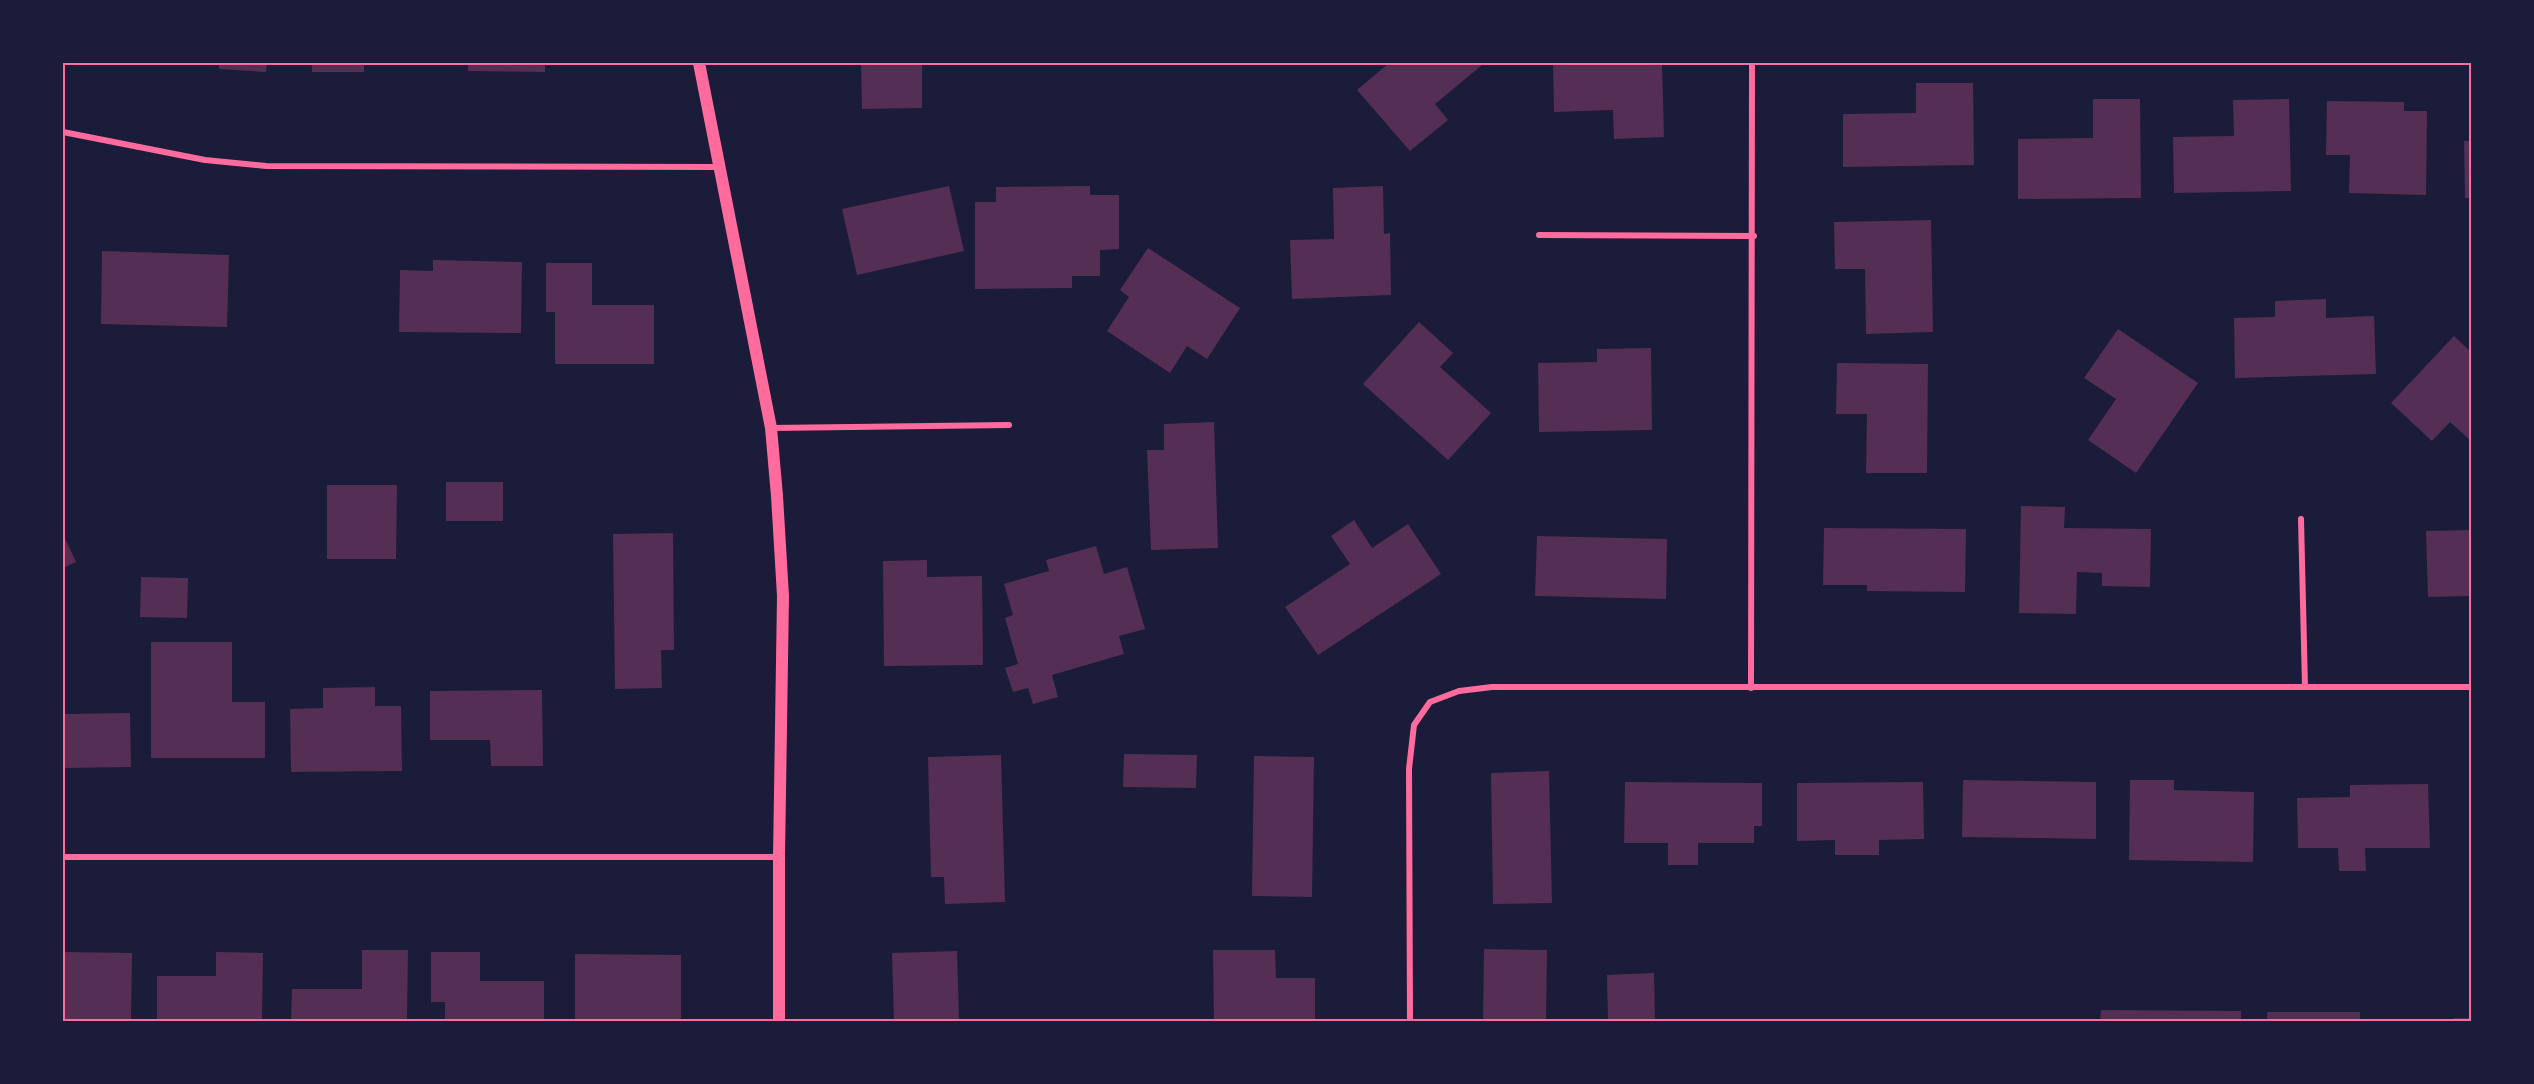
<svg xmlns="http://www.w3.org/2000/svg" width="2534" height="1084" viewBox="0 0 2534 1084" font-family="'Varela Round',sans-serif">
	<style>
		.building { fill: #542f53 }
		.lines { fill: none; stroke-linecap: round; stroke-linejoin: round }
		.minor { stroke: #ff6b9d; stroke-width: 6 }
		.secondary { stroke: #ff6b9d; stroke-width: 12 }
		.neatline { fill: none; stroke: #ff6b9d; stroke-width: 2 }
	</style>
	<rect width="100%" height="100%" fill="#1b1b3a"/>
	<!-- building -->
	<path class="building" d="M 219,63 L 267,63 L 266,72 L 219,69 Z
		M 312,63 L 364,63 L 364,72 L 312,72 Z
		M 468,63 L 545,63 L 545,72 L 468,71 Z
		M 861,63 L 922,63 L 922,108 L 862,109 Z
		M 1389,63 L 1481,63 L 1482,65 L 1435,104 L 1448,120 L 1410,151 L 1357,90 Z
		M 1553,63 L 1662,63 L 1664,137 L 1614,139 L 1613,110 L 1554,112 Z
		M 1916,83 L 1973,83 L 1974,165 L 1843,167 L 1843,114 L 1916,113 Z
		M 2093,99 L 2140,99 L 2141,198 L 2018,199 L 2018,139 L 2093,138 Z
		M 2289,99 L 2291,191 L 2174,193 L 2173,137 L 2234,136 L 2233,100 Z
		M 2327,101 L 2404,102 L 2404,111 L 2427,111 L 2426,195 L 2349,193 L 2350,155 L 2326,155 Z
		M 2464,141 L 2471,141 L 2471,198 L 2465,198 Z
		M 949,186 L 964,251 L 857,275 L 842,209 Z
		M 1090,186 L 1090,195 L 1119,195 L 1119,249 L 1100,250 L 1100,276 L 1072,276 L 1072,288 L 975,289 L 975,202 L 996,202 L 996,187 Z
		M 1383,186 L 1384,234 L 1390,233 L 1391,295 L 1292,299 L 1290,240 L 1334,239 L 1333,188 Z
		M 1931,220 L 1933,332 L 1866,334 L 1865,269 L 1835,269 L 1834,222 Z
		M 1148,248 L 1240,308 L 1207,359 L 1187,346 L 1170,373 L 1107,331 L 1129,297 L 1120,290 Z
		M 102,251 L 229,255 L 227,327 L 101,324 Z
		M 433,260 L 522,262 L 521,333 L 399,332 L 400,270 L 433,271 Z
		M 546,263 L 592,263 L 592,305 L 654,305 L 654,364 L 555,364 L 555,312 L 546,312 Z
		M 2326,299 L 2326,318 L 2374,316 L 2376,374 L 2235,378 L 2234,318 L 2275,317 L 2275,301 Z
		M 1419,322 L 1453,353 L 1440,367 L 1491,413 L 1448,460 L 1363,384 Z
		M 2118,329 L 2198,383 L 2136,473 L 2088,440 L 2116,399 L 2084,378 Z
		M 2454,336 L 2471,352 L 2471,441 L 2450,422 L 2432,441 L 2391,403 Z
		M 1651,348 L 1652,430 L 1539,432 L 1538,363 L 1597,362 L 1597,349 Z
		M 1837,363 L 1928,364 L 1927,473 L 1866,473 L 1867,414 L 1836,414 Z
		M 1214,422 L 1218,548 L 1151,550 L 1147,450 L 1164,450 L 1164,424 Z
		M 446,482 L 503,482 L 503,521 L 446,521 Z
		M 327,485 L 397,485 L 396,559 L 327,559 Z
		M 2021,506 L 2065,507 L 2064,528 L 2151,529 L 2150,587 L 2102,586 L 2102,573 L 2077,572 L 2076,614 L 2019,613 Z
		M 1354,520 L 1372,548 L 1408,524 L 1441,574 L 1318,655 L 1285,607 L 1350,564 L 1331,536 Z
		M 1824,528 L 1966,529 L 1965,592 L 1867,591 L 1867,585 L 1823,585 Z
		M 2471,530 L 2471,596 L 2428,597 L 2426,531 Z
		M 673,533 L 674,650 L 661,650 L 662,688 L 615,689 L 613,534 Z
		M 63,534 L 76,562 L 63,568 Z
		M 1537,536 L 1667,539 L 1666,599 L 1535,596 Z
		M 1096,546 L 1104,574 L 1127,567 L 1145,629 L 1119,636 L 1124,654 L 1052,675 L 1058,697 L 1033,704 L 1028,688 L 1013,692 L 1005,668 L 1018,664 L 1005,618 L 1013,615 L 1004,584 L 1049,571 L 1046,560 Z
		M 927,560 L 927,577 L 982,576 L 983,665 L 884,666 L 883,561 Z
		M 141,577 L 188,578 L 187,618 L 140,617 Z
		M 151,642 L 232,642 L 232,702 L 265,702 L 265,758 L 151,758 Z
		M 375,687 L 375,706 L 401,706 L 402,771 L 291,772 L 290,709 L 323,708 L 323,688 Z
		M 542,690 L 543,766 L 491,766 L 490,740 L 430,740 L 430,691 Z
		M 130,713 L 131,767 L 63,768 L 63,714 Z
		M 1124,754 L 1197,755 L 1196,788 L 1123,787 Z
		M 1001,755 L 1005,902 L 945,904 L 944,877 L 931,877 L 928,757 Z
		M 1254,756 L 1314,757 L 1312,897 L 1252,896 Z
		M 1549,771 L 1552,903 L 1493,904 L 1491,773 Z
		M 1963,780 L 2096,782 L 2096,839 L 1962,837 Z
		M 2130,780 L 2174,780 L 2174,790 L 2254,792 L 2253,862 L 2129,860 Z
		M 1625,782 L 1762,783 L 1762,826 L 1754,826 L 1754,843 L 1698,843 L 1698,865 L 1668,865 L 1668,843 L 1624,843 Z
		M 1923,782 L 1924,839 L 1879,840 L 1879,855 L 1835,855 L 1835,840 L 1797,841 L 1797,783 Z
		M 2428,784 L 2430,848 L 2365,848 L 2366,871 L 2339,871 L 2338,848 L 2298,848 L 2297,798 L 2350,797 L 2350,785 Z
		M 1484,949 L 1547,950 L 1546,1021 L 1483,1021 Z
		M 362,950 L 408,950 L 407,1021 L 291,1021 L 292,989 L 362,989 Z
		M 1213,950 L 1275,950 L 1276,978 L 1315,978 L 1315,1021 L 1214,1021 Z
		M 957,951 L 959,1021 L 894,1021 L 892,953 Z
		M 63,952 L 132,953 L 131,1021 L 63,1020 Z
		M 216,952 L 263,953 L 262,1021 L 157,1021 L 157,976 L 216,976 Z
		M 431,952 L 480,952 L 480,981 L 544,981 L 544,1021 L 445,1021 L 445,1002 L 431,1002 Z
		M 575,954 L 681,955 L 681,1021 L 575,1021 Z
		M 1654,973 L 1655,1021 L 1608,1021 L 1607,975 Z
		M 2101,1010 L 2241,1011 L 2241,1021 L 2100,1021 Z
		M 2267,1012 L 2360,1012 L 2360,1021 L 2267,1021 Z
		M 2453,1018 L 2471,1018 L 2471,1021 L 2453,1021 Z"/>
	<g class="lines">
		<!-- minor -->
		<path class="minor" d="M 63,132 L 205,160 L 266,166 L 719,167
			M 1539,235 L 1754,236
			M 771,428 L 1009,425
			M 2301,519 L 2305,687
			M 1751,688 L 1752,63
			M 63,857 L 779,857
			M 1410,1021 L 1409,769 L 1414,725 L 1430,702 L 1459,691 L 1492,687 L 2471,687"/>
		<!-- secondary -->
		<path class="secondary" d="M 699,63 L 771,428 L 777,496 L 783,596 L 779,857 L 779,1021"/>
	</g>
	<!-- border -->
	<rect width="2534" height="1084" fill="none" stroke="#1b1b3a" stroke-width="129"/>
	<rect x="64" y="64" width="2406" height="956" class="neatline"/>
</svg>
